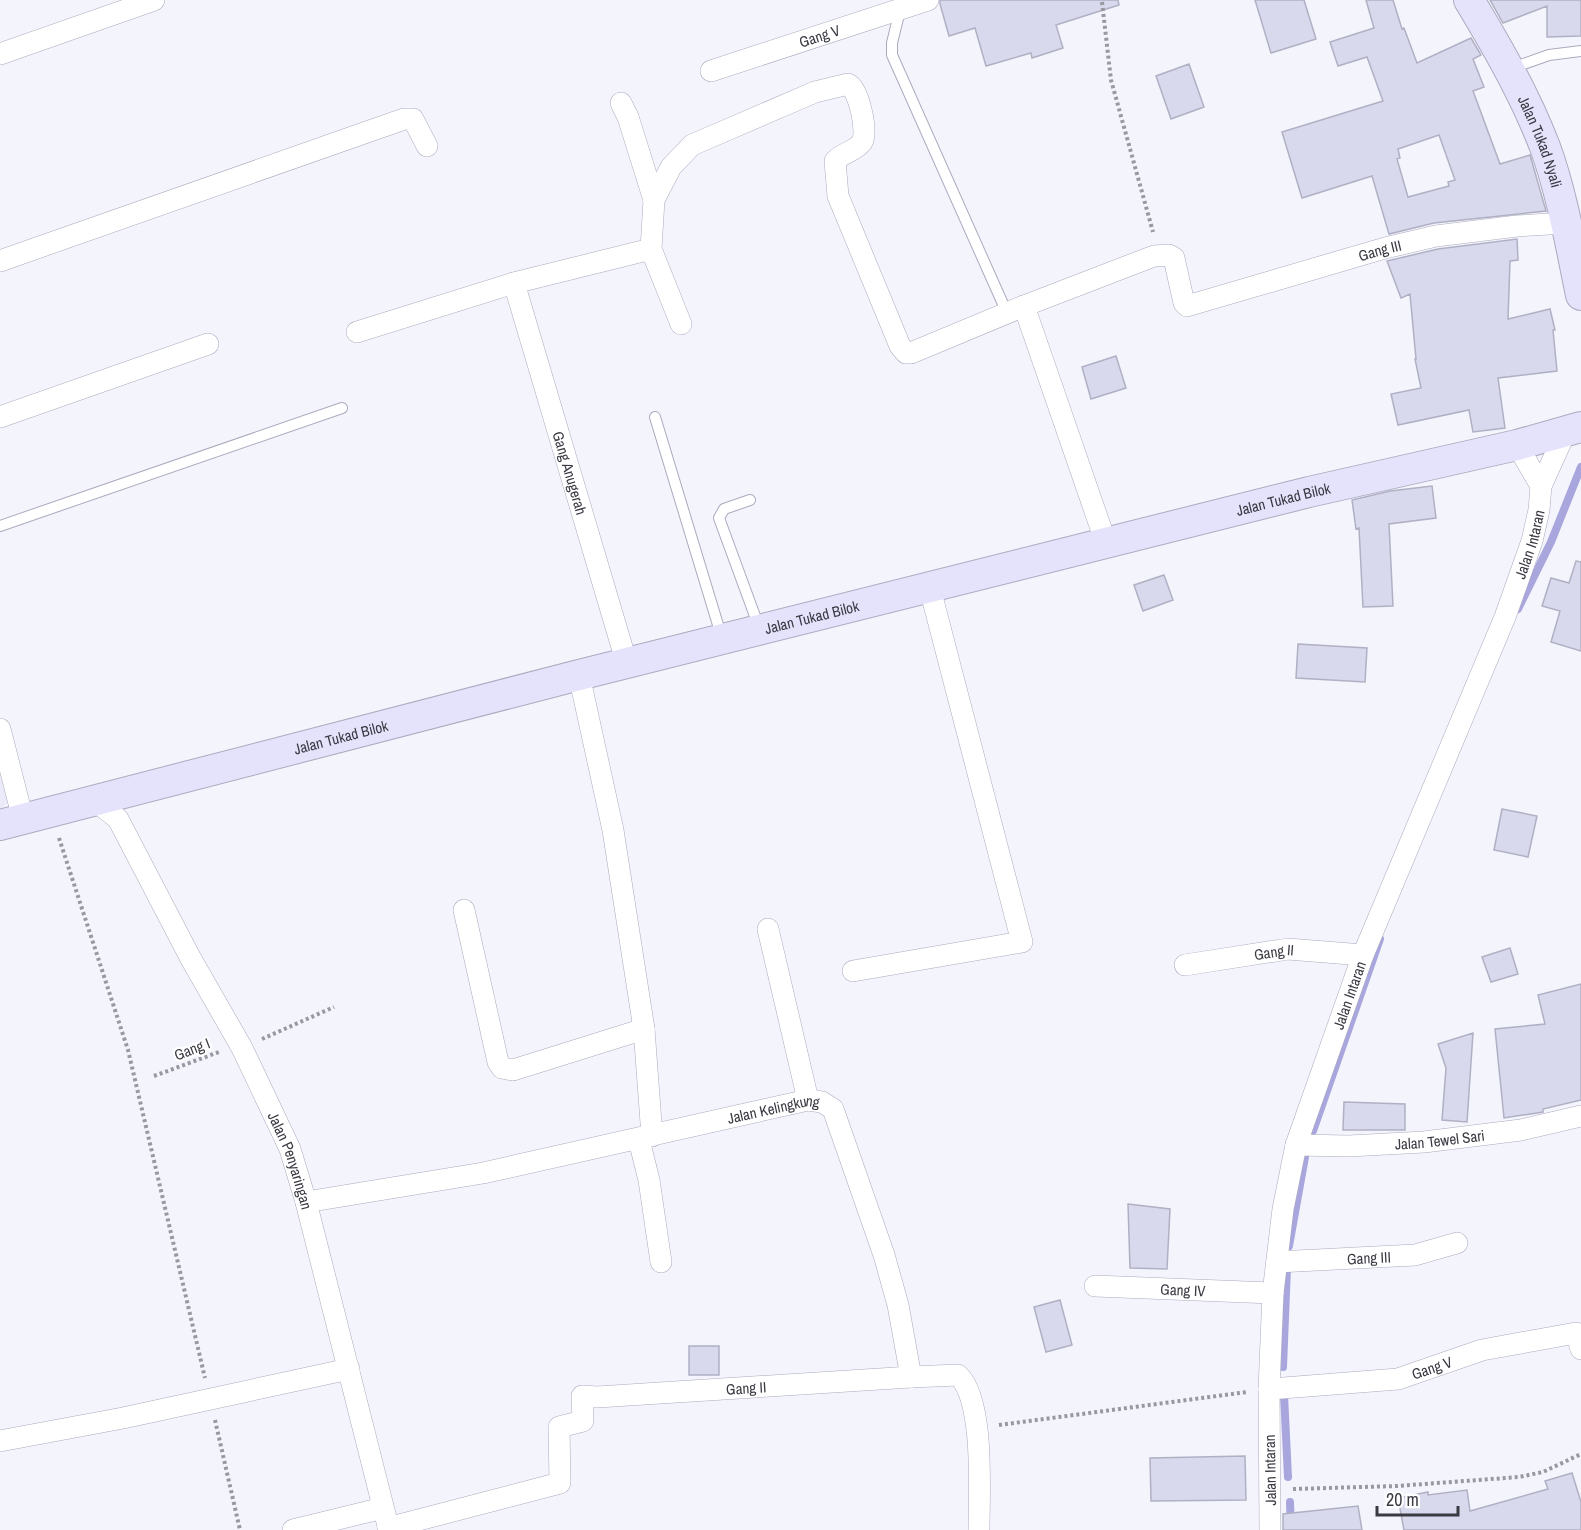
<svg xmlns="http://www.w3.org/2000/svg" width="1581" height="1530" viewBox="0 0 1581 1530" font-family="'Archivo Narrow',sans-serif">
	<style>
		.built { fill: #eaeafb }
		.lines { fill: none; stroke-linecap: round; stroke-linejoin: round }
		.stream { stroke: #a8a6dc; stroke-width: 8 }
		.building { fill: #d9d9ed; stroke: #b0b0c4; stroke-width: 1.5; fill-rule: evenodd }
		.lane-casing { stroke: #abaabe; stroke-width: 12 }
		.street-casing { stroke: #abaabe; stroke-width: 22 }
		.secondary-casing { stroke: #abaabe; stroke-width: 32 }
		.path { stroke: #9898a1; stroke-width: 4; stroke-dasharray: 3 3; stroke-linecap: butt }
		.lane { stroke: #fff; stroke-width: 10 }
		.street { stroke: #fff; stroke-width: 21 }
		.secondary { stroke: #e5e3fc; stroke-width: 30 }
		.labels { text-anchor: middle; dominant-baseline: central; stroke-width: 4.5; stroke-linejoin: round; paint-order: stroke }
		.street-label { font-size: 15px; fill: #3a3a43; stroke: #fff }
	</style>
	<rect width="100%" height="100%" fill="#f4f4fd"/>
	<!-- built -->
	<path class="built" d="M 0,757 L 11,799 L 0,810 Z"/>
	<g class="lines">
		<!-- stream -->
		<path class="stream" d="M 1518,609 L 1551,542 L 1581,467
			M 1313,1131 L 1380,939
			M 1289,1246 L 1305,1157
			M 1283,1367 L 1287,1268
			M 1284,1395 L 1288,1477
			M 1290,1502 L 1291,1530"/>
	</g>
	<!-- building -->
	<path class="building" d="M 940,0 L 1118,0 L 1119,5 L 1056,25 L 1063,48 L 1032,58 L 1031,53 L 986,66 L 975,28 L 949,36 L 940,4 Z
		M 1255,0 L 1304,0 L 1316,39 L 1271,53 Z
		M 1366,0 L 1393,0 L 1402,29 L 1404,28 L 1417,63 L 1471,38 L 1481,55 L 1473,59 L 1484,87 L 1473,91 L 1500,164 L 1530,155 L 1546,211 L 1434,223 L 1389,234 L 1372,176 L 1302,198 L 1282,132 L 1383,101 L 1367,57 L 1338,66 L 1330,42 L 1374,28 ZM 1439,135 L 1455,180 L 1448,182 L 1449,186 L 1408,197 L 1397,159 L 1400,158 L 1398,149 Z
		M 1490,0 L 1581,0 L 1581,36 L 1547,37 L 1547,6 L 1503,23 Z
		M 1189,64 L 1204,107 L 1171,119 L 1156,76 Z
		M 1517,239 L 1518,260 L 1510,261 L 1508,319 L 1550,309 L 1555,330 L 1553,330 L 1557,371 L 1498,378 L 1505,428 L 1473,432 L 1469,410 L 1398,425 L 1391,394 L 1421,388 L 1415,359 L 1416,359 L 1410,294 L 1401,298 L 1387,261 L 1438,249 Z
		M 1116,356 L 1126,388 L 1091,399 L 1082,367 Z
		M 1432,486 L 1436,518 L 1389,524 L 1393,606 L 1363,607 L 1359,528 L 1356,529 L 1352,500 L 1390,491 Z
		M 1576,561 L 1581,562 L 1581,651 L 1551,642 L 1560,611 L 1542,606 L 1551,578 L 1569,583 Z
		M 1164,575 L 1173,600 L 1143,611 L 1134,585 Z
		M 1298,644 L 1367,648 L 1365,682 L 1296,678 Z
		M 1502,809 L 1537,816 L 1528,857 L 1494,850 Z
		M 1510,948 L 1518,974 L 1491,982 L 1482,957 Z
		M 1581,984 L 1581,1100 L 1543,1109 L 1543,1112 L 1504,1118 L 1495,1029 L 1545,1024 L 1538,995 Z
		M 1473,1033 L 1467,1122 L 1442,1120 L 1446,1068 L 1438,1044 Z
		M 1344,1102 L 1405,1104 L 1405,1130 L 1343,1130 Z
		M 1128,1204 L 1170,1209 L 1167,1269 L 1130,1268 Z
		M 1060,1300 L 1072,1345 L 1046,1352 L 1034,1307 Z
		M 689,1346 L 719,1346 L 719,1375 L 689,1375 Z
		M 1245,1456 L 1246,1500 L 1151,1501 L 1150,1458 Z
		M 1572,1473 L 1581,1502 L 1581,1530 L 1404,1530 L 1398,1498 L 1428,1492 L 1428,1495 L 1467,1490 L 1470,1511 L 1548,1489 L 1545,1481 Z
		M 1358,1506 L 1362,1530 L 1283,1530 L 1283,1514 Z"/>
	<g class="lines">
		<defs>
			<path id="lane" d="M 900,10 L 892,43 L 892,55 L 1007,313
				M 1512,68 L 1549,55 L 1581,51
				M 655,417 L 722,638
				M 750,500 L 724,509 L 719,518 L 759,627
				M 0,526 L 342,408"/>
			<g id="street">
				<path d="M 0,54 L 154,0"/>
				<path id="s1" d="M 711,71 L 928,0"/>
				<path d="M 621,103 L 628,117 L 654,200"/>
				<path d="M 0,261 L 404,119 L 413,119 L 427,146"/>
				<path id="s2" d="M 514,283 L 627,664"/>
				<path d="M 1024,306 L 1106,543"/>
				<path id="s3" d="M 681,324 L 651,249 L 654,200 L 671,167 L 692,145 L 815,92 L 848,84 C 859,89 868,132 862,142 C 856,151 842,153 835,161 L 838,196 L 900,346 L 906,353 L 911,353 L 1024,306 L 1154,256 L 1169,255 L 1174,258 L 1184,303 L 1187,306 L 1385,248 L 1436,236 L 1517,226 L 1566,223"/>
				<path d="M 357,332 L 514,283 L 651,249"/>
				<path d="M 0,417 L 208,344"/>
				<path d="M 1517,445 L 1541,486"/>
				<path d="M 579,675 L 613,830 L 644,1029 L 652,1136"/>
				<path d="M 0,729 L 23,819"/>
				<path id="s4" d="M 94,800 L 118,819 L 191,959 L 242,1048 L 290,1149 L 306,1202 L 389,1530"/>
				<path d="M 464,910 L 498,1062 L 502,1068 L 513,1070 L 644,1029"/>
				<path d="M 768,929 L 808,1100"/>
				<path id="s5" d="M 1185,965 L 1288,949 L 1363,955"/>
				<path d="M 853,971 L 1022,942 L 930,589"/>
				<path d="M 639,1140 L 649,1180 L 661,1262"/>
				<path id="s6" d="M 1296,1145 L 1349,1146 L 1424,1142 L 1521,1130 L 1581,1116"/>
				<path id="s7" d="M 306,1202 L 483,1173 L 808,1100 L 822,1102 L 833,1109 L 884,1255 L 898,1305 L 911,1377 L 958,1375 C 985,1400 979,1493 979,1530"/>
				<path id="s8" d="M 1277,1262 L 1415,1255 L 1457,1243"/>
				<path id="s9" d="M 1095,1286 L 1273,1293"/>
				<path id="s10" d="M 1269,1389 L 1398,1379 L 1482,1350 L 1576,1333 L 1581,1349"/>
				<path d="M 0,1441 L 123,1418 L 349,1369"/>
				<path id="s11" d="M 388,1528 L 560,1483 L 559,1427 L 583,1421 L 582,1396 L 597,1397 L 911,1377"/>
				<path d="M 293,1530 L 383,1508"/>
				<path id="s12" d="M 1270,1530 L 1269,1389 L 1273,1293 L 1283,1209 L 1296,1145 L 1363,955 L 1505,617 L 1532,541 L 1539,510 L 1541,486 L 1566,431"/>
			</g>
			<g id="secondary">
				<path id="s13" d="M 1469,0 C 1498,48 1525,95 1545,147 C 1562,193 1571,247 1581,295"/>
				<path id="s14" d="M 0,825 L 579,675 L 1309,492 L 1517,445 L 1581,427"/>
			</g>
		</defs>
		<!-- lane casing -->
		<use href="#lane" class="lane-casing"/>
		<!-- street casing -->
		<use href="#street" class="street-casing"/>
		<!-- secondary casing -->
		<use href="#secondary" class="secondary-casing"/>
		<!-- path -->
		<path class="path" d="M 1102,2 L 1111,80 L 1153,232
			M 59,838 L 128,1050 L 205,1378
			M 262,1039 L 334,1007
			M 154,1076 L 219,1052
			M 215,1420 L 240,1530
			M 999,1425 L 1247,1392
			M 1293,1489 L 1397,1486 L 1519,1477 L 1543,1472 L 1581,1454"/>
		<!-- lane -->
		<use href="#lane" class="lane"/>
		<!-- street -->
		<use href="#street" class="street"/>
		<!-- secondary -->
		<use href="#secondary" class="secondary"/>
	</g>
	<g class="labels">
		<!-- street labels -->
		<g class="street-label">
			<text stroke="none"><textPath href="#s1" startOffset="114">Gang V</textPath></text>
			<text stroke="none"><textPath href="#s13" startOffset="159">Jalan Tukad Nyali</textPath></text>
			<text stroke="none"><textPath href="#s3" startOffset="1206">Gang III</textPath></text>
			<text stroke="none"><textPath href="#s2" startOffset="198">Gang Anugerah</textPath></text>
			<text stroke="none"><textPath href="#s14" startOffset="1324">Jalan Tukad Bilok</textPath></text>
			<text stroke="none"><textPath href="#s12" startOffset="1032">Jalan Intaran</textPath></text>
			<text stroke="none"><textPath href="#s14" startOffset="838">Jalan Tukad Bilok</textPath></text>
			<text stroke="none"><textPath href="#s14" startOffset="352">Jalan Tukad Bilok</textPath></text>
			<text stroke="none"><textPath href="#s5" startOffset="90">Gang II</textPath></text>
			<text stroke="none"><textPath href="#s12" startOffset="546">Jalan Intaran</textPath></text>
			<text transform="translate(192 1049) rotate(-21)">Gang I</text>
			<text stroke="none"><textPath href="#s7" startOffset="477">Jalan Kelingkung</textPath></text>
			<text stroke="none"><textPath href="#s6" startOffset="144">Jalan Tewel Sari</textPath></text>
			<text stroke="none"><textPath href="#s4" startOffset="414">Jalan Penyaringan</textPath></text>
			<text stroke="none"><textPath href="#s8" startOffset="92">Gang III</textPath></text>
			<text stroke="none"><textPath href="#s9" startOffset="88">Gang IV</textPath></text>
			<text stroke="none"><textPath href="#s10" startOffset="165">Gang V</textPath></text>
			<text stroke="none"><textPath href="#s11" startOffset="448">Gang II</textPath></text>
			<text transform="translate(1270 1470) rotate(-91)">Jalan Intaran</text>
		</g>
	</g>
	<!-- scale -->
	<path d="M1377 1506v9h81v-9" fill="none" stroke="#3a3a43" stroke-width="3"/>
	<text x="1386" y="1506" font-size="18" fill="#3a3a43" stroke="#ffffff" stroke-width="4.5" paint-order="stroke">20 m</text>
</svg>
